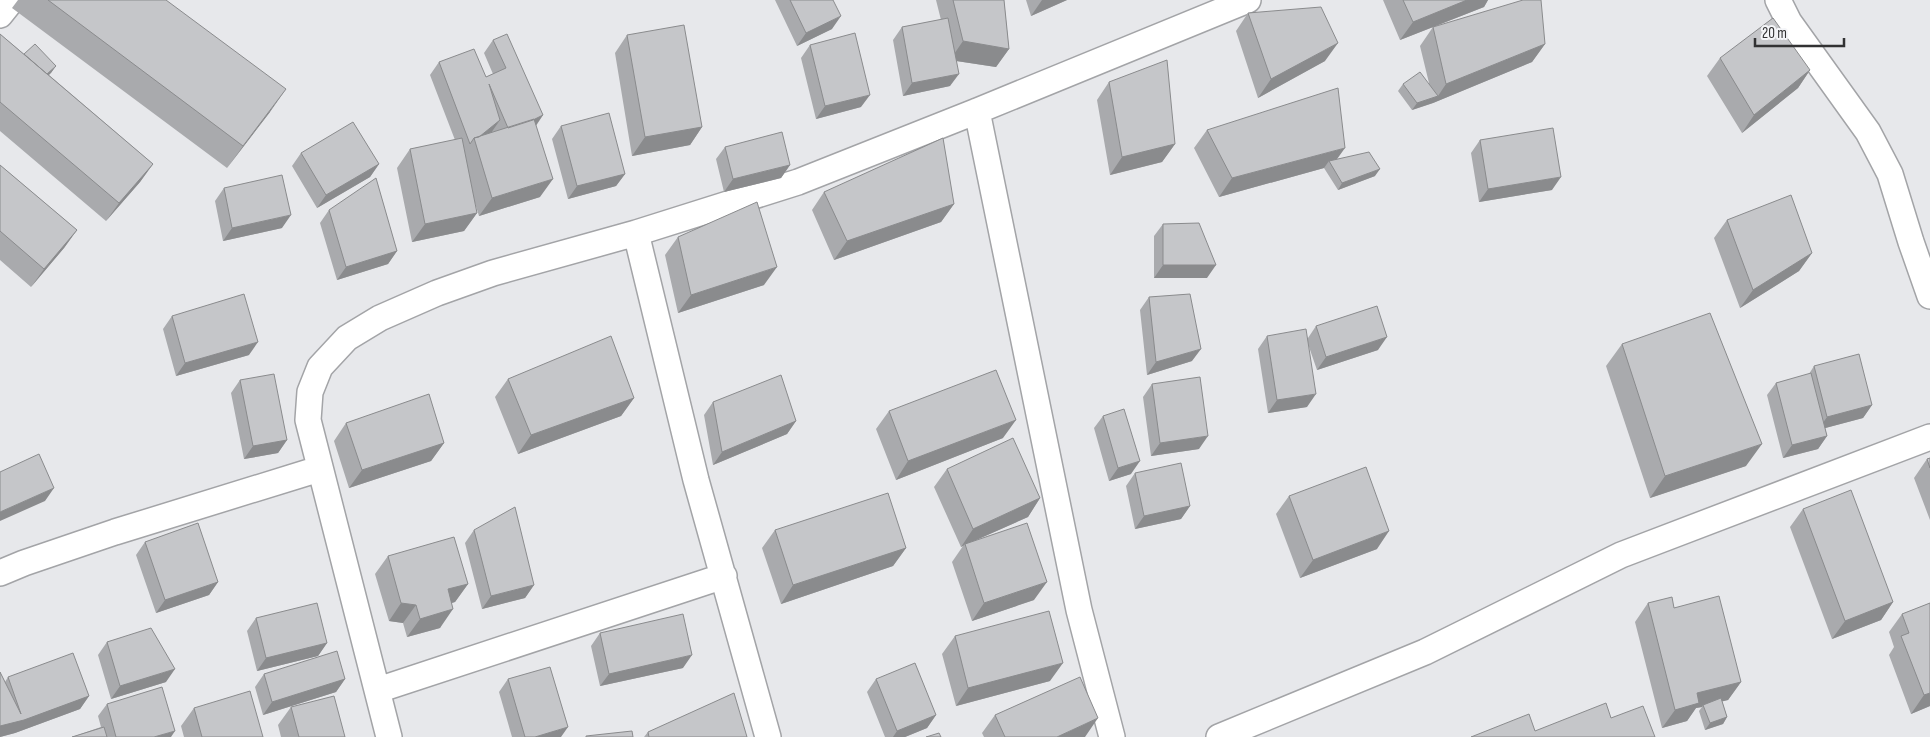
<svg xmlns="http://www.w3.org/2000/svg" width="1930" height="737" viewBox="0 0 1930 737" font-family="'Sofia Sans Condensed',sans-serif">
	<style>
		.lines { fill: none; stroke-linecap: round; stroke-linejoin: round }
		.minor-casing { stroke: #a3a4a7; stroke-width: 28 }
		.minor { stroke: #fff; stroke-width: 25 }
		.wall { fill: #a9aaad }
		.shaded-wall { fill: #8a8b8d }
		.building { fill: #c5c6c9; stroke: #8a8b8d }
	</style>
	<rect width="100%" height="100%" fill="#e7e8eb"/>
	<g class="lines">
		<defs>
			<path id="minor" d="M 1778,0 L 1789,22 L 1868,132 L 1890,174 L 1911,242 L 1930,296
				M 0,15 L 12,0
				M 977,111 L 1079,610 L 1112,737
				M 636,233 L 696,480 L 768,737
				M 0,573 L 24,563 L 115,532 L 319,469
				M 378,690 L 724,576
				M 389,737 L 308,420 L 310,392 L 320,367 L 347,338 L 380,318 L 437,293 L 493,273 L 636,233 L 798,182 L 977,111 L 1248,0
				M 1219,737 L 1425,652 L 1621,555 L 1930,437"/>
		</defs>
		<!-- minor casing -->
		<use href="#minor" class="minor-casing"/>
		<!-- minor -->
		<use href="#minor" class="minor"/>
	</g>
	<!-- wall -->
	<path class="wall" d="M 18,0 L 166,0 L 270,112 L 227,168 L 12,8 Z
		M 775,0 L 833,0 L 832,29 L 797,46 Z
		M 936,0 L 1004,0 L 1009,49 L 996,67 L 956,61 L 950,86 L 903,96 L 893,40 L 902,27 L 941,20 Z
		M 1026,0 L 1067,0 L 1031,16 Z
		M 1383,0 L 1488,0 L 1484,7 L 1400,40 Z
		M 1248,13 L 1325,61 L 1258,98 L 1236,31 Z
		M 1433,27 L 1545,44 L 1532,62 L 1433,103 L 1412,110 L 1398,91 L 1403,84 L 1429,83 L 1420,46 Z
		M 0,34 L 24,54 L 56,66 L 49,75 L 153,164 L 140,182 L 106,221 L 0,131 Z
		M 627,35 L 702,127 L 690,145 L 632,156 L 615,53 Z
		M 493,40 L 543,115 L 536,126 L 540,197 L 479,216 L 474,200 L 477,213 L 464,231 L 412,242 L 397,168 L 410,149 L 455,140 L 430,75 L 439,62 L 486,77 L 493,74 L 484,53 Z
		M 810,45 L 861,107 L 816,119 L 801,58 Z
		M 1720,58 L 1810,70 L 1798,88 L 1742,133 L 1707,76 Z
		M 1109,82 L 1175,144 L 1162,162 L 1110,175 L 1097,100 Z
		M 561,126 L 625,174 L 616,186 L 568,199 L 552,139 Z
		M 1207,130 L 1336,159 L 1375,176 L 1338,190 L 1324,168 L 1219,197 L 1194,148 Z
		M 1480,140 L 1552,190 L 1479,202 L 1471,153 Z
		M 725,147 L 790,165 L 781,178 L 724,192 L 716,159 Z
		M 301,153 L 379,164 L 370,177 L 317,208 L 292,166 Z
		M 0,165 L 77,230 L 64,248 L 31,287 L 0,260 Z
		M 224,188 L 282,228 L 223,241 L 215,201 Z
		M 824,192 L 954,204 L 941,222 L 834,260 L 812,210 Z
		M 329,210 L 397,251 L 388,264 L 337,280 L 320,223 Z
		M 1727,220 L 1812,253 L 1799,271 L 1740,308 L 1714,238 Z
		M 1163,224 L 1207,278 L 1154,278 L 1154,236 Z
		M 678,237 L 764,285 L 678,313 L 665,255 Z
		M 1149,297 L 1192,361 L 1147,375 L 1140,310 Z
		M 172,316 L 249,355 L 176,376 L 163,329 Z
		M 1316,326 L 1378,350 L 1317,370 L 1308,344 L 1307,407 L 1268,413 L 1258,349 L 1267,336 L 1308,338 Z
		M 1622,344 L 1746,466 L 1650,498 L 1606,366 Z
		M 1814,366 L 1872,405 L 1863,418 L 1825,428 L 1827,436 L 1818,449 L 1783,458 L 1767,395 L 1776,383 L 1809,374 Z
		M 508,379 L 634,398 L 621,416 L 518,454 L 495,397 Z
		M 240,380 L 287,440 L 278,453 L 244,459 L 231,393 Z
		M 1152,384 L 1199,449 L 1151,456 L 1143,397 Z
		M 713,402 L 796,421 L 787,434 L 713,465 L 704,415 Z
		M 889,411 L 1003,438 L 896,480 L 876,429 Z
		M 1103,416 L 1131,474 L 1109,481 L 1094,428 Z
		M 346,423 L 444,443 L 431,461 L 349,488 L 334,441 Z
		M 1930,458 L 1930,520 L 1914,478 L 1927,459 Z
		M 947,469 L 1040,498 L 1028,517 L 976,540 L 1034,600 L 972,621 L 952,562 L 963,546 L 961,547 L 934,487 Z
		M 1135,473 L 1190,506 L 1181,519 L 1135,529 L 1126,486 Z
		M 1289,496 L 1377,549 L 1300,578 L 1276,514 Z
		M 1803,509 L 1893,602 L 1881,620 L 1832,639 L 1790,527 Z
		M 474,530 L 534,585 L 525,598 L 482,609 L 465,543 Z
		M 775,530 L 906,548 L 893,566 L 781,604 L 762,548 Z
		M 145,542 L 218,582 L 209,595 L 156,613 L 136,555 Z
		M 388,556 L 468,584 L 455,602 L 451,603 L 440,628 L 407,637 L 403,623 L 389,621 L 375,574 Z
		M 1648,603 L 1674,608 L 1741,682 L 1728,700 L 1722,701 L 1727,717 L 1723,724 L 1705,730 L 1699,711 L 1702,707 L 1696,708 L 1687,721 L 1662,728 L 1635,622 Z
		M 1930,603 L 1930,706 L 1911,714 L 1889,655 L 1894,647 L 1889,632 L 1902,614 Z
		M 256,618 L 327,643 L 318,656 L 257,671 L 247,631 Z
		M 600,633 L 683,668 L 600,686 L 591,646 Z
		M 955,636 L 1050,681 L 956,706 L 942,654 Z
		M 107,642 L 166,682 L 111,699 L 98,655 Z
		M 0,672 L 5,682 L 8,677 L 89,696 L 80,709 L 15,733 L 0,737 Z
		M 264,674 L 345,679 L 336,692 L 263,715 L 255,687 Z
		M 508,679 L 561,737 L 512,737 L 499,692 Z
		M 876,679 L 936,715 L 927,728 L 905,737 L 885,737 L 867,692 Z
		M 107,704 L 171,737 L 72,737 L 101,727 L 98,716 Z
		M 291,707 L 345,737 L 281,737 L 278,725 Z
		M 194,708 L 263,737 L 184,737 L 181,726 Z
		M 995,715 L 1085,737 L 984,737 L 982,733 Z
		M 648,732 L 747,737 L 644,737 Z"/>
	<!-- shaded-wall -->
	<path class="shaded-wall" d="M 1042,0 L 1067,0 L 1031,16 Z
		M 1467,0 L 1488,0 L 1484,7 L 1400,40 L 1413,22 Z
		M 841,16 L 832,29 L 797,46 L 806,33 Z
		M 963,41 L 1009,49 L 996,67 L 950,60 Z
		M 1338,43 L 1325,61 L 1258,98 L 1271,79 Z
		M 1545,44 L 1532,62 L 1433,103 L 1412,110 L 1417,103 L 1438,96 L 1446,84 Z
		M 56,66 L 51,73 L 37,85 L 42,79 Z
		M 1810,70 L 1798,88 L 1742,133 L 1754,115 Z
		M 959,74 L 950,86 L 903,96 L 912,83 Z
		M 286,89 L 270,112 L 227,168 L 243,146 Z
		M 870,95 L 861,107 L 816,119 L 825,106 Z
		M 543,115 L 534,128 L 510,130 Z
		M 500,120 L 491,133 L 475,140 Z
		M 702,127 L 690,145 L 632,156 L 645,137 Z
		M 1175,144 L 1162,162 L 1110,175 L 1122,157 Z
		M 1345,148 L 1332,166 L 1329,161 L 1324,168 L 1219,197 L 1232,178 Z
		M 153,164 L 140,182 L 106,221 L 119,203 Z
		M 379,164 L 370,177 L 317,208 L 326,195 Z
		M 790,165 L 781,178 L 724,192 L 733,179 Z
		M 1380,169 L 1375,176 L 1338,190 L 1342,183 Z
		M 625,174 L 616,186 L 568,199 L 577,186 Z
		M 1561,177 L 1552,190 L 1479,202 L 1488,189 Z
		M 553,179 L 540,197 L 479,216 L 492,198 Z
		M 954,204 L 941,222 L 834,260 L 847,241 Z
		M 477,213 L 464,231 L 412,242 L 425,224 Z
		M 291,215 L 282,228 L 223,241 L 232,228 Z
		M 77,230 L 64,248 L 31,287 L 44,269 Z
		M 397,251 L 388,264 L 337,280 L 346,267 Z
		M 1812,253 L 1799,271 L 1740,308 L 1753,290 Z
		M 1163,265 L 1216,265 L 1207,278 L 1154,278 Z
		M 777,267 L 764,285 L 678,313 L 691,295 Z
		M 1387,337 L 1378,350 L 1317,370 L 1326,357 Z
		M 258,342 L 249,355 L 176,376 L 185,363 Z
		M 1201,349 L 1192,361 L 1147,375 L 1156,362 Z
		M 1316,394 L 1307,407 L 1268,413 L 1277,400 Z
		M 634,398 L 621,416 L 518,454 L 531,435 Z
		M 1872,405 L 1863,418 L 1818,430 L 1827,417 Z
		M 1016,420 L 1003,438 L 896,480 L 908,461 Z
		M 796,421 L 787,434 L 713,465 L 722,452 Z
		M 1208,436 L 1199,449 L 1151,456 L 1160,443 Z
		M 1827,436 L 1818,449 L 1783,458 L 1792,445 Z
		M 287,440 L 278,453 L 244,459 L 253,446 Z
		M 444,443 L 431,461 L 349,488 L 362,470 Z
		M 1762,444 L 1746,466 L 1650,498 L 1665,476 Z
		M 1140,461 L 1131,474 L 1109,481 L 1118,468 Z
		M 54,488 L 45,501 L 0,521 L 0,512 Z
		M 1040,498 L 1028,517 L 965,545 L 965,544 L 963,546 L 961,547 L 973,529 Z
		M 1190,506 L 1181,519 L 1135,529 L 1144,516 Z
		M 1389,531 L 1377,549 L 1300,578 L 1313,560 Z
		M 906,548 L 893,566 L 781,604 L 793,585 Z
		M 218,582 L 209,595 L 156,613 L 165,600 Z
		M 1047,582 L 1034,600 L 972,621 L 984,603 Z
		M 468,584 L 455,602 L 435,608 L 448,589 Z
		M 534,585 L 525,598 L 482,609 L 491,596 Z
		M 1893,602 L 1881,620 L 1832,639 L 1845,621 Z
		M 401,603 L 416,605 L 403,623 L 389,621 Z
		M 453,609 L 440,628 L 407,637 L 420,619 Z
		M 327,643 L 318,656 L 257,671 L 266,658 Z
		M 692,655 L 683,668 L 600,686 L 609,674 Z
		M 1063,663 L 1050,681 L 956,706 L 968,688 Z
		M 175,669 L 166,682 L 111,699 L 120,686 Z
		M 345,679 L 336,692 L 263,715 L 272,702 Z
		M 1741,682 L 1728,700 L 1704,706 L 1703,705 L 1702,707 L 1696,708 L 1687,721 L 1662,728 L 1675,710 L 1697,693 Z
		M 1930,693 L 1930,706 L 1911,714 L 1924,695 Z
		M 89,696 L 80,709 L 15,733 L 0,737 L 0,726 Z
		M 936,715 L 927,728 L 905,737 L 893,737 L 897,731 Z
		M 1727,717 L 1723,724 L 1705,730 L 1710,723 Z
		M 1098,718 L 1085,737 L 1057,737 Z
		M 568,727 L 561,737 L 535,737 Z
		M 175,731 L 171,737 L 154,737 Z"/>
	<!-- building -->
	<path class="building" d="M 48,0 L 166,0 L 286,89 L 243,146 Z
		M 790,0 L 833,0 L 841,16 L 806,33 Z
		M 953,0 L 1004,0 L 1009,49 L 963,41 Z
		M 1403,0 L 1467,0 L 1413,22 Z
		M 1523,0 L 1541,0 L 1545,44 L 1446,84 L 1433,27 Z
		M 1321,7 L 1338,43 L 1271,79 L 1248,13 Z
		M 948,18 L 959,74 L 912,83 L 902,27 Z
		M 1773,18 L 1810,70 L 1754,115 L 1720,58 Z
		M 684,25 L 702,127 L 645,137 L 627,35 Z
		M 855,33 L 870,95 L 825,106 L 810,45 Z
		M 0,34 L 153,164 L 119,203 L 0,102 Z
		M 507,34 L 543,115 L 533,120 L 508,128 L 489,84 L 500,120 L 479,137 L 474,138 L 470,144 L 439,62 L 474,49 L 486,77 L 506,68 L 493,40 Z
		M 35,44 L 56,66 L 47,74 L 24,54 Z
		M 1167,60 L 1175,144 L 1122,157 L 1109,82 Z
		M 1420,72 L 1438,96 L 1417,103 L 1403,84 Z
		M 1338,88 L 1345,148 L 1232,178 L 1207,130 Z
		M 609,113 L 625,174 L 577,186 L 561,126 Z
		M 534,119 L 553,179 L 492,198 L 474,138 Z
		M 353,122 L 379,164 L 326,195 L 301,153 Z
		M 1553,128 L 1561,177 L 1488,189 L 1480,140 Z
		M 782,132 L 790,165 L 733,179 L 725,147 Z
		M 462,138 L 477,213 L 425,224 L 410,149 Z
		M 943,138 L 954,204 L 847,241 L 824,192 Z
		M 1369,152 L 1380,169 L 1342,183 L 1329,161 Z
		M 0,165 L 77,230 L 44,269 L 0,231 Z
		M 282,175 L 291,215 L 232,228 L 224,188 Z
		M 376,178 L 397,251 L 346,267 L 329,210 Z
		M 1791,195 L 1812,253 L 1753,290 L 1727,220 Z
		M 757,202 L 777,267 L 691,295 L 678,237 Z
		M 1199,223 L 1216,265 L 1163,265 L 1163,224 Z
		M 244,294 L 258,342 L 185,363 L 172,316 Z
		M 1190,294 L 1201,349 L 1156,362 L 1149,297 Z
		M 1377,306 L 1387,337 L 1326,357 L 1316,326 Z
		M 1710,313 L 1762,444 L 1665,476 L 1622,344 Z
		M 1306,329 L 1316,394 L 1277,400 L 1267,336 Z
		M 611,336 L 634,398 L 531,435 L 508,379 Z
		M 1859,354 L 1872,405 L 1827,417 L 1814,366 Z
		M 996,370 L 1016,420 L 908,461 L 889,411 Z
		M 1811,373 L 1827,436 L 1792,445 L 1776,383 Z
		M 274,374 L 287,440 L 253,446 L 240,380 Z
		M 781,375 L 796,421 L 722,452 L 713,402 Z
		M 1200,377 L 1208,436 L 1160,443 L 1152,384 Z
		M 429,394 L 444,443 L 362,470 L 346,423 Z
		M 1124,409 L 1140,461 L 1118,468 L 1103,416 Z
		M 1013,438 L 1040,498 L 973,529 L 947,469 Z
		M 39,454 L 54,488 L 0,512 L 0,472 Z
		M 1930,458 L 1930,468 L 1927,459 Z
		M 1181,463 L 1190,506 L 1144,516 L 1135,473 Z
		M 1366,467 L 1389,531 L 1313,560 L 1289,496 Z
		M 1851,490 L 1893,602 L 1845,621 L 1803,509 Z
		M 888,493 L 906,548 L 793,585 L 775,530 Z
		M 515,507 L 534,585 L 491,596 L 474,530 Z
		M 198,523 L 218,582 L 165,600 L 145,542 Z
		M 1027,523 L 1047,582 L 984,603 L 965,544 Z
		M 454,537 L 468,584 L 448,589 L 453,609 L 420,619 L 416,605 L 401,603 L 388,556 Z
		M 1719,596 L 1741,682 L 1697,693 L 1699,703 L 1675,710 L 1648,603 L 1672,597 L 1674,608 Z
		M 317,603 L 327,643 L 266,658 L 256,618 Z
		M 1930,603 L 1930,693 L 1924,695 L 1901,636 L 1909,633 L 1902,614 Z
		M 1049,611 L 1063,663 L 968,688 L 955,636 Z
		M 683,614 L 692,655 L 609,674 L 600,633 Z
		M 151,628 L 175,669 L 120,686 L 107,642 Z
		M 337,651 L 345,679 L 272,702 L 264,674 Z
		M 73,653 L 89,696 L 24,720 L 0,726 L 0,672 L 21,714 L 8,677 Z
		M 915,663 L 936,715 L 897,731 L 876,679 Z
		M 550,667 L 568,727 L 535,737 L 525,737 L 508,679 Z
		M 1080,677 L 1098,718 L 1057,737 L 1005,737 L 995,715 Z
		M 162,687 L 175,731 L 154,737 L 116,737 L 107,704 Z
		M 250,691 L 263,737 L 202,737 L 194,708 Z
		M 734,693 L 747,737 L 649,737 L 648,732 Z
		M 334,696 L 345,737 L 299,737 L 291,707 Z
		M 1721,698 L 1727,717 L 1710,723 L 1703,705 Z
		M 1606,703 L 1611,718 L 1643,706 L 1655,737 L 1471,737 L 1529,714 L 1535,731 Z
		M 104,727 L 107,737 L 72,737 Z
		M 632,731 L 633,737 L 586,737 L 586,736 Z
		M 939,733 L 941,737 L 926,737 Z"/>
	<!-- scale -->
	<path d="M1755 38v8h89v-8" fill="none" stroke="#323233" stroke-width="2.5"/>
	<text x="1762" y="38" font-size="15" fill="#323233" stroke="#f4f5f8" stroke-width="4" paint-order="stroke">20 m</text>
</svg>
